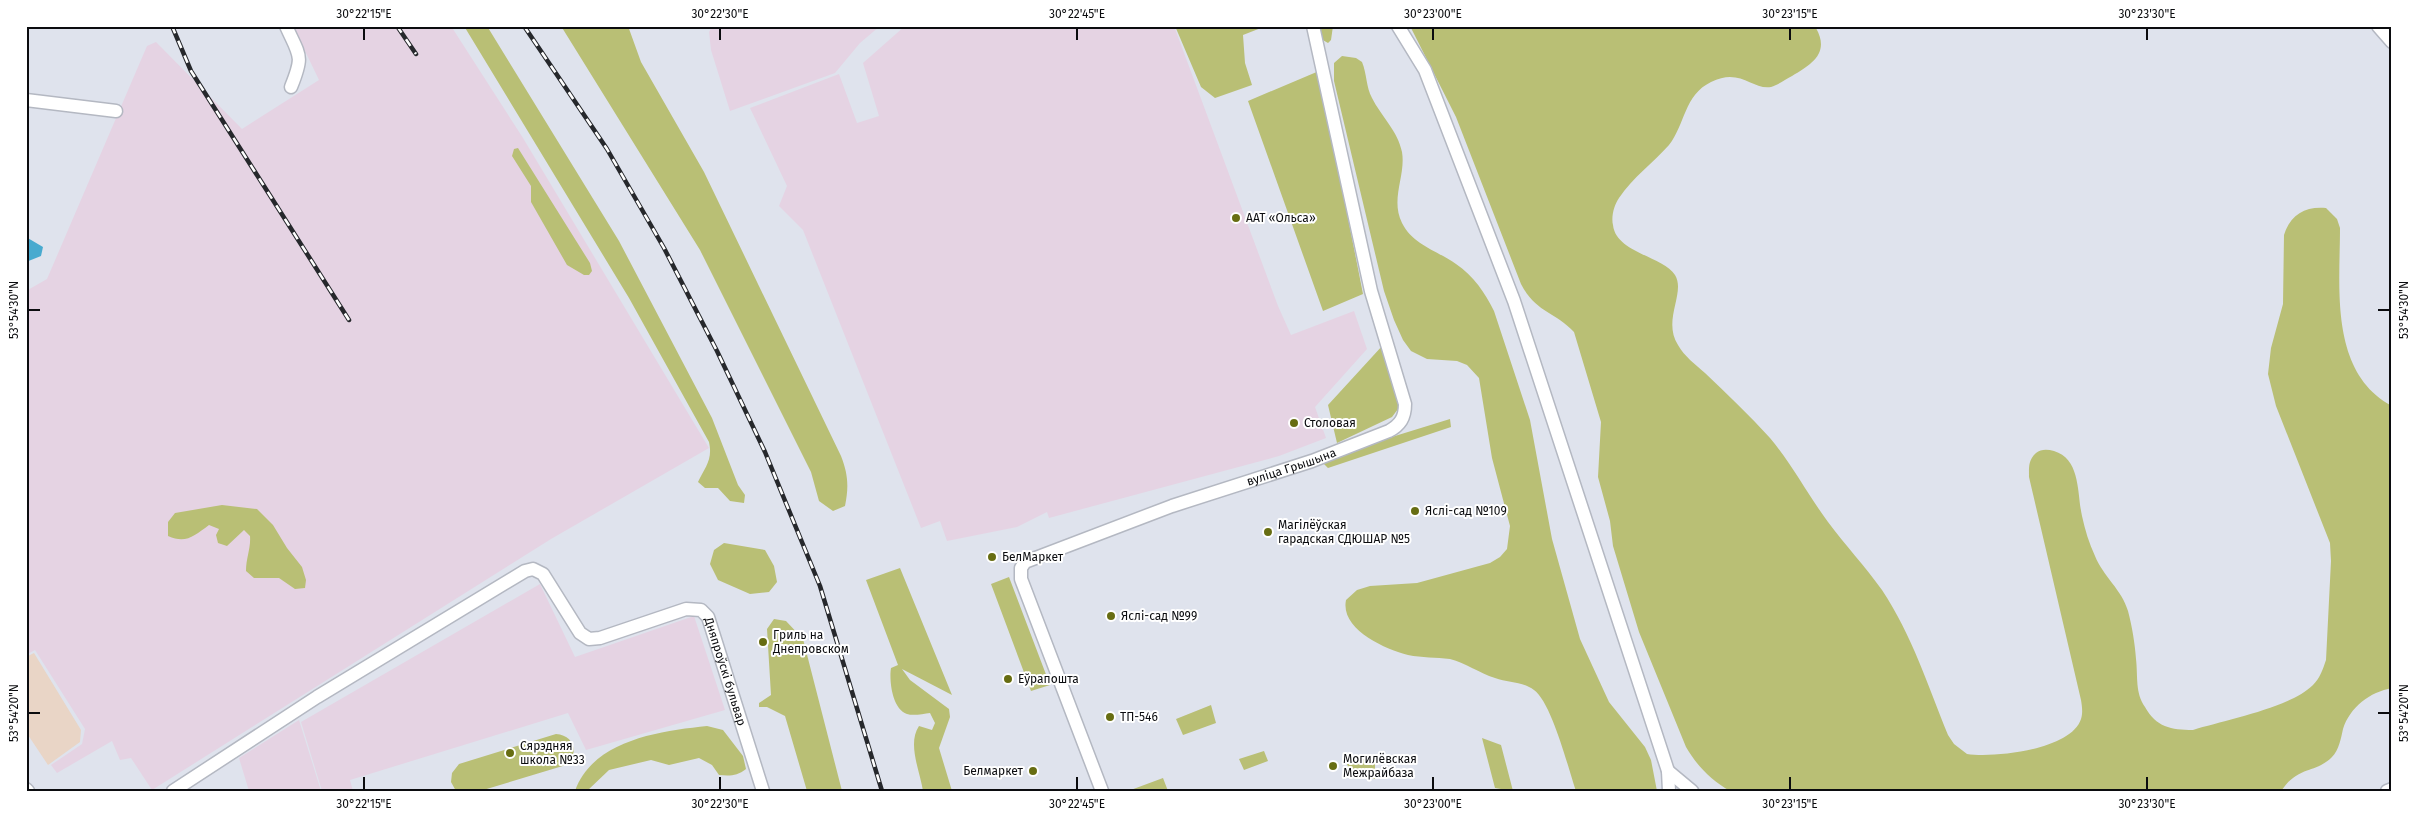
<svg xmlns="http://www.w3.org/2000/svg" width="2418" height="817" viewBox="0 0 2418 817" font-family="'Fira Sans',sans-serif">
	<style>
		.commercial { fill: #e9d5c6 }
		.industrial { fill: #e5d3e3 }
		.green { fill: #b9bf75 }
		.water { fill: #48aacf }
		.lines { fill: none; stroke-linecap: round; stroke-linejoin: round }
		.minor-casing { stroke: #b4b8c2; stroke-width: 15 }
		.minor { stroke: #fff; stroke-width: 12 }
		.rail-casing { stroke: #26282c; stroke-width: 4.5 }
		.rail { stroke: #fff; stroke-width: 2.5; stroke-dasharray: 8; stroke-linecap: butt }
		.ticks { fill: none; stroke: #0b0c0f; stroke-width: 2 }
		.poi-dot { fill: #676d12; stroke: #fff; stroke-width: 2 }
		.labels { text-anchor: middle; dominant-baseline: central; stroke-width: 4; stroke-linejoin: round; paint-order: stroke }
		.poi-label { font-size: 12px; fill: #0b0c0f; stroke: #fff; text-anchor: start }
		.street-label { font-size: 12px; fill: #0b0c0f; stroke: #fff }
		.neatline { fill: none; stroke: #0b0c0f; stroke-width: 2 }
		.ticks-label { font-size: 12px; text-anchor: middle; fill: #0b0c0f }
	</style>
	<rect width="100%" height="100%" fill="#dfe3ed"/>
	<!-- commercial -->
	<path class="commercial" d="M 34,653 L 81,730 L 80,742 L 48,765 L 26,732 L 26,657 Z"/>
	<!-- industrial -->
	<path class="industrial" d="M 293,26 L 451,26 L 523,138 L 709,448 L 551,539 L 152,790 L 131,758 L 120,760 L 112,741 L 57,773 L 51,765 L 82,744 L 85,729 L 35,650 L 26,655 L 26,291 L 47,279 L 147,46 L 156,42 L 242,129 L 319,80 Z
		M 712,26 L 880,26 L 860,43 L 835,73 L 730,111 L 711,50 L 709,32 Z
		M 905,26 L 1174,26 L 1278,306 L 1291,335 L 1354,311 L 1367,349 L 1315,407 L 1326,438 L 1279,456 L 1049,518 L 1047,512 L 1017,527 L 947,541 L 940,521 L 921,528 L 803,230 L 779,206 L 787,186 L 750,108 L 839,74 L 857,123 L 879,116 L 863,63 Z
		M 540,584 L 575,657 L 694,616 L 725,710 L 586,750 L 568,713 L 350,780 L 353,791 L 322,791 L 301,722 Z
		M 299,720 L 321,791 L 249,791 L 239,758 Z"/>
	<!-- green -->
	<path class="green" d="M 464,26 L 487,26 L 619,241 L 712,418 L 738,485 L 745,495 L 744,503 L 730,501 L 718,488 L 705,488 L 698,482 C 705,467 713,460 709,442 L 629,298 Z
		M 561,26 L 628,26 L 641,62 L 704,172 L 841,456 C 848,474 849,486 845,506 L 833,511 L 819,501 L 811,472 L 700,250 Z
		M 1175,26 L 1266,26 L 1243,35 L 1245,63 L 1252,85 L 1215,98 L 1201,87 Z
		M 1320,26 L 1333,26 L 1331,40 L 1328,43 L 1321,39 Z
		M 1410,26 L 1816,28 C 1830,53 1812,64 1792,76 C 1786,79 1778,85 1771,87 C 1752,90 1740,67 1711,82 C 1684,95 1685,125 1669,145 C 1653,163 1633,177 1619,198 C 1614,205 1611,217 1613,225 C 1616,253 1663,256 1675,275 C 1686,293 1662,320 1678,345 C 1684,356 1696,365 1705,373 C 1727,394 1749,415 1770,438 C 1792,464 1808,495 1828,522 C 1845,545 1865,566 1882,590 C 1912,635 1928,686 1948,735 L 1954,744 L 1967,754 C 1994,758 2071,750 2081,719 C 2083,713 2082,706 2081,700 L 2029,477 C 2029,468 2028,460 2036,453 C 2041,449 2047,449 2054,451 C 2081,459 2077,494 2082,516 C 2085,530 2089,543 2095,556 C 2103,576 2122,590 2128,611 C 2132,626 2135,644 2136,659 C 2138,676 2135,693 2145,707 C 2156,727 2171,730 2193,730 C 2225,720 2290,708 2313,685 C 2320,678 2323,669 2326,660 L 2331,561 L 2330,543 L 2276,406 L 2268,374 L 2271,348 L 2283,304 L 2284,235 C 2290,215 2305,206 2326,208 L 2337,219 L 2340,228 C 2340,287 2329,372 2392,406 L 2392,688 C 2370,692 2350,707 2343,729 C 2341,738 2339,750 2332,757 C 2315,774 2299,765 2281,791 L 1730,791 C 1711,780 1697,766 1686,747 L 1639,632 L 1613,546 L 1610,521 L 1598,477 L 1601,422 L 1574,332 C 1554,311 1536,313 1521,284 L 1456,117 Z
		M 1342,56 L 1356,58 L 1362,62 C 1367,74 1366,87 1372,98 C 1381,116 1398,131 1402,152 C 1406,176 1390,199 1402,223 C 1413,245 1438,251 1456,264 C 1474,276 1485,293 1494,311 L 1530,420 L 1552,539 L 1580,639 L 1609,702 L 1645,747 L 1651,760 L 1657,791 L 1576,791 C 1568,768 1552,703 1534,690 C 1522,681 1508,683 1495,678 C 1479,673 1466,663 1450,659 C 1436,657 1422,658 1408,655 C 1384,649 1340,629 1346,600 L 1357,590 L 1370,586 L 1417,583 L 1490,563 L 1500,557 L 1507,549 L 1510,526 L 1492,458 L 1479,378 L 1467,365 L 1457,361 L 1427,359 L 1411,351 L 1403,340 L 1394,320 L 1384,291 L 1334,81 L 1334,63 Z
		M 1319,71 L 1363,294 L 1323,311 L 1248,101 Z
		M 518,148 L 590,263 L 592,271 L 589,275 L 584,275 L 567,265 L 531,202 L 531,186 L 512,156 L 514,149 Z
		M 1383,345 L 1401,405 L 1392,417 L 1337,443 L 1328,405 Z
		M 1450,419 L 1451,427 L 1328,468 L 1322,462 L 1327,457 Z
		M 222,505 L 257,509 L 273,525 L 287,548 L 302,567 L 306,580 L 305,588 L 295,589 L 279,578 L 254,578 L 246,571 C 246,558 251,548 250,536 L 244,530 L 227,546 L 218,543 L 216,535 L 219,529 L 209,525 C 194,536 186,544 168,536 L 168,522 L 175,513 Z
		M 724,543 L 765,550 L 774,566 L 777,582 L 769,592 L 750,594 L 718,580 L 710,564 L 714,550 Z
		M 900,568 L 952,695 L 902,669 L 910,680 L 949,709 L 950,717 L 939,748 L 952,791 L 923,791 C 920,771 907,744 919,726 L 932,730 L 935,723 L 930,713 C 923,714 913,716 907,714 C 892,709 889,680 891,668 L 898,665 L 866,580 Z
		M 1009,577 L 1050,685 L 1031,691 L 991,584 Z
		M 774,619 L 786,621 L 803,639 L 842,791 L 807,791 L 785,716 L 767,707 L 759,707 L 759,703 L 771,695 L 767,629 Z
		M 1211,705 L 1216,723 L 1183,735 L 1176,719 Z
		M 707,726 L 723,730 L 743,756 L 746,769 C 737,776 730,776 719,775 L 712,765 L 699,758 L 669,765 L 651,760 L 609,770 L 587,791 L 575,791 C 593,740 660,731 707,726 Z
		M 556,734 C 574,735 580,754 566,765 L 480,791 L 456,791 L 451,782 L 452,773 L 459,764 Z
		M 1482,738 L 1501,745 L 1513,791 L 1495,788 Z
		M 1264,751 L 1268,761 L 1244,770 L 1239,759 Z
		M 1375,756 L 1375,779 L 1350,771 L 1344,757 Z
		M 1163,778 L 1168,791 L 1128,791 Z"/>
	<!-- water -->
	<path class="water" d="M 26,237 L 43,247 L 41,256 L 26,262 Z"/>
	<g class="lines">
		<defs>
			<g id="minor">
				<path d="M 286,26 C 300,57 304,55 291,87"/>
				<path d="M 1398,26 L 1425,70 L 1514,301 L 1668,771 L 1669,791"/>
				<path d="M 2378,26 L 2392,42"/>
				<path d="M 26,100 L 116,111"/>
				<path d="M 1668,771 L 1692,791"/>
				<path d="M 26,789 L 28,791"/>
				<path id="s1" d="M 173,791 L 317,697 L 525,571 L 533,569 L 543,574 L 580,633 L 589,639 L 600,638 L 686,609 L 701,610 L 708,617 L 763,791"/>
				<path id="s2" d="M 1102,791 L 1021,579 L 1021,568 L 1025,562 L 1172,506 L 1312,461 L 1389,431 C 1400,425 1405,418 1405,404 L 1371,291 L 1313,26"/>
				<path d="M 2387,791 L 2392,789"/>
			</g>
		</defs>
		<!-- minor casing -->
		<use href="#minor" class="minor-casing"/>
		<!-- minor -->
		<use href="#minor" class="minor"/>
		<defs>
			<path id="rail" d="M 172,26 L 191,71 L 349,320
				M 397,26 L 416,54
				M 524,26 L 607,149 L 664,248 L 717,351 L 765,452 L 820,586 L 882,791"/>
		</defs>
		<!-- rail casing -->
		<use href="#rail" class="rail-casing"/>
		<!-- rail -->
		<use href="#rail" class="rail"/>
	</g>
	<!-- ticks -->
	<path class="ticks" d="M 364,28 L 364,40M 720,28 L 720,40M 1077,28 L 1077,40M 1433,28 L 1433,40M 1790,28 L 1790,40M 2147,28 L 2147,40M 28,310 L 40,310M 2378,310 L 2390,310M 28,713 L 40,713M 2378,713 L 2390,713M 364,777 L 364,790M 720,777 L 720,790M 1077,777 L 1077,790M 1433,777 L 1433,790M 1790,777 L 1790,790M 2147,777 L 2147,790"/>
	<!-- markers -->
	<g class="poi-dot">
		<circle cx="1236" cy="218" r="5"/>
		<circle cx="1294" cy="423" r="5"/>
		<circle cx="1415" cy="511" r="5"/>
		<circle cx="1268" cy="532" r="5"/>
		<circle cx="992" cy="557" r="5"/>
		<circle cx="1111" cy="616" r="5"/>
		<circle cx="763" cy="642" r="5"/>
		<circle cx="1008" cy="679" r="5"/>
		<circle cx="1110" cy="717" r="5"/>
		<circle cx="510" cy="753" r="5"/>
		<circle cx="1333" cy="766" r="5"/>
		<circle cx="1033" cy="771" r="5"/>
	</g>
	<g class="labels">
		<!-- poi labels -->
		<g class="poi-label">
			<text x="1246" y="218">ААТ «Ольса»</text>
			<text x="1304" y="423">Столовая</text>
			<text x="1425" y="511">Яслі-сад №109</text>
			<text x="1278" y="525">Магілёўская<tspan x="1278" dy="14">гарадская СДЮШАР №5</tspan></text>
			<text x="1002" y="557">БелМаркет</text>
			<text x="1121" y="616">Яслі-сад №99</text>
			<text x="773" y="635">Гриль на<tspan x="773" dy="14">Днепровском</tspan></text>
			<text x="1018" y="679">Еўрапошта</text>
			<text x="1120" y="717">ТП-546</text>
			<text x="520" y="746">Сярэдняя<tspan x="520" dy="14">школа №33</tspan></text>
			<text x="1343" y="759">Могилёвская<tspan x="1343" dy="14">Межрайбаза</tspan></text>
			<text x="1023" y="771" text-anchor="end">Белмаркет</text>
		</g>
		<!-- street labels -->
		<g class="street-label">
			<text stroke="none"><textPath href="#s2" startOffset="528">вуліца Грышына</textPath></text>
			<text stroke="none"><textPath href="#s1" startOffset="699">Дняпроўскі бульвар</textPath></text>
		</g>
	</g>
	<!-- border -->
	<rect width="2418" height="817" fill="none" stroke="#ffffff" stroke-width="55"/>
	<rect x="28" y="28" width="2362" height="762" class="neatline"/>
	<g class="ticks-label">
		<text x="364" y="18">30°22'15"E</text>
		<text x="720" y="18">30°22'30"E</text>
		<text x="1077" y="18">30°22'45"E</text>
		<text x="1433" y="18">30°23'00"E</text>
		<text x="1790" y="18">30°23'15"E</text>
		<text x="2147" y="18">30°23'30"E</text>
		<text transform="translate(14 310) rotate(-90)" y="4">53°54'30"N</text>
		<text transform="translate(2404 310) rotate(-90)" y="4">53°54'30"N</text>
		<text transform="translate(14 713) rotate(-90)" y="4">53°54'20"N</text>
		<text transform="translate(2404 713) rotate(-90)" y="4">53°54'20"N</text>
		<text x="364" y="808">30°22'15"E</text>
		<text x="720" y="808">30°22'30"E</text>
		<text x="1077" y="808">30°22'45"E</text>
		<text x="1433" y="808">30°23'00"E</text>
		<text x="1790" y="808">30°23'15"E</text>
		<text x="2147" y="808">30°23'30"E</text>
	</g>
</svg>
